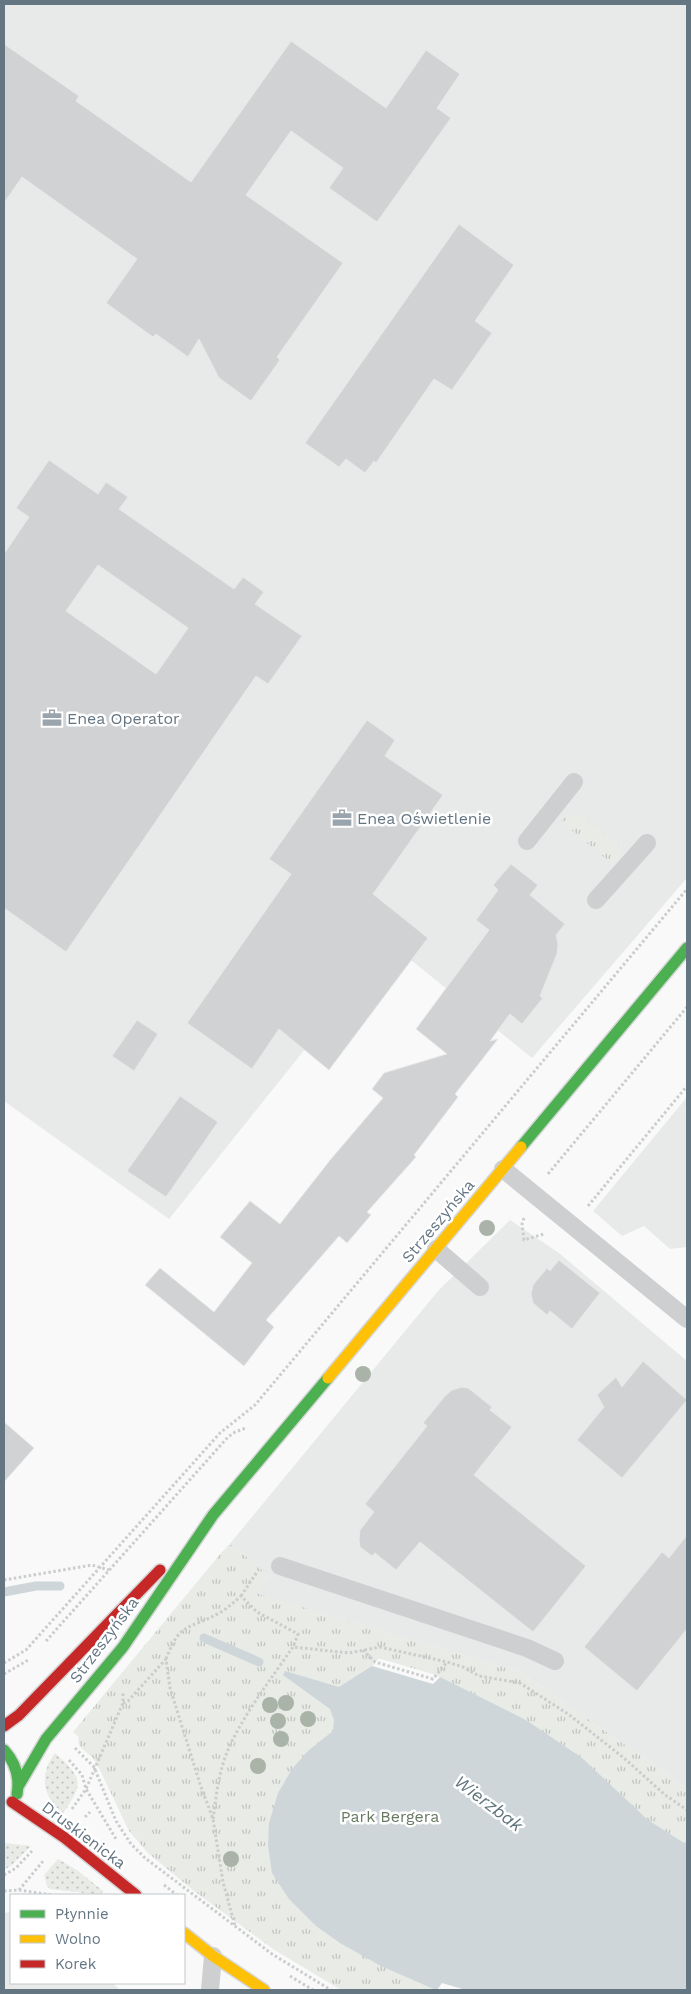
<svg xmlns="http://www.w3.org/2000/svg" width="691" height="1994" viewBox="0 0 691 1994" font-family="'Work Sans',sans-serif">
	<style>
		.built { fill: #e8e9e9 }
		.grass { fill: url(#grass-tufts) }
		.garden { fill: url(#garden-dots) }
		.water { fill: #ced6d9 }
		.pier { fill: #f9f9f9 }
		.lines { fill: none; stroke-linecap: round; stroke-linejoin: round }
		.stream { stroke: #ced6d9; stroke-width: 9 }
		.building { fill: #d0d2d3; stroke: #e8e8e8; fill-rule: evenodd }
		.fast-casing { stroke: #d5d6d7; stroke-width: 14 }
		.slow-casing { stroke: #d5d6d7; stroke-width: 14 }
		.jam-casing { stroke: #d5d6d7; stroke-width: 14 }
		.path { stroke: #cbcccd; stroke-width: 3; stroke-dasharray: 2.5 2.5; stroke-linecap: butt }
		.lane { stroke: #cecfd0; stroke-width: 18 }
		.fast { stroke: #4caf50; stroke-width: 11 }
		.slow { stroke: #ffc107; stroke-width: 11 }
		.jam { stroke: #c62828; stroke-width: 11 }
		.tree { fill: #a9b3a7 }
		.labels { text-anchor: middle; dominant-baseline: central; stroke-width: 5; stroke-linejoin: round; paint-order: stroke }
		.poi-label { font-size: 16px; fill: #657683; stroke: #fff; text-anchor: start }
		.street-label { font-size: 16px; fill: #657683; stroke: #fff }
		.park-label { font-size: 16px; fill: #687a64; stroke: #fff }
		.water-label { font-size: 18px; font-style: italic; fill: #60757c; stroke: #fff }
	</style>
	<defs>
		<pattern id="grass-tufts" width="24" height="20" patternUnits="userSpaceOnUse" patternTransform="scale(1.25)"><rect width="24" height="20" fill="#e8ebe6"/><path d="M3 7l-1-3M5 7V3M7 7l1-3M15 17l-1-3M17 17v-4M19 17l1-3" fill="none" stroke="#c0c3c0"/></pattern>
		<pattern id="garden-dots" width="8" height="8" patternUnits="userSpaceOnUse" patternTransform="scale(1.25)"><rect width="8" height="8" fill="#e8ebe6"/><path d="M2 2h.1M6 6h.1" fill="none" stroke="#c0c3c0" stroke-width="1.8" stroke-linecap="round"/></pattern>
	</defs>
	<rect width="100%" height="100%" fill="#f9f9f9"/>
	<!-- built -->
	<path class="built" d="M 4,4 L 687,4 L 687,878 L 532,1058 L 390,943 L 169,1219 L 4,1101 Z
		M 687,1097 L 687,1247 L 670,1249 L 644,1226 L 622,1236 L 593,1211 Z
		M 510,1220 L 559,1253 L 687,1361 L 687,1788 L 520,1672 L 254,1593 L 269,1576 L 228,1546 L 438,1291 Z
		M 11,1912 L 11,1983 L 113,1983 L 120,1990 L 4,1990 L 4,1913 Z"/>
	<!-- grass -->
	<path class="grass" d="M 577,812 L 621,848 L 619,858 L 613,865 L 561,821 L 567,816 Z
		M 232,1545 L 269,1576 L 255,1593 L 520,1672 L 687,1788 L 687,1990 L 341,1990 L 273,1949 L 194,1891 L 148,1853 L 129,1831 L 99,1768 L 93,1758 L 80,1747 L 78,1741 L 79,1737 L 73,1732 L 221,1553 L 228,1546 Z"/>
	<!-- garden -->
	<path class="garden" d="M 55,1753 C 82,1777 85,1783 63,1813 C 42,1797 39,1774 55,1753 Z
		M 4,1843 L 31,1846 L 12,1865 L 4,1870 Z
		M 58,1859 L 77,1870 L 103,1891 L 101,1895 L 50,1889 L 47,1886 L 44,1875 Z"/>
	<!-- water -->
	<path class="water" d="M 380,1658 L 440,1677 L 526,1720 L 582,1758 L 648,1820 L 687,1845 L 687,1990 L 436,1990 L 381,1966 L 340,1943 L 316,1926 L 289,1899 L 272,1873 L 268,1846 L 269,1823 L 278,1793 L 292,1769 L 308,1751 L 333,1731 L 334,1720 L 330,1709 L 283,1675 L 285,1671 L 339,1687 L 372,1666 Z"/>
	<!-- pier -->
	<path class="pier" d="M 379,1658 L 436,1675 L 440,1677 L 433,1684 L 372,1666 Z
		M 442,1983 L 466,1990 L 437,1990 Z"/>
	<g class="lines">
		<!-- stream -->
		<path class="stream" d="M 4,1592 L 36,1586 L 60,1586
			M 204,1638 L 259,1662"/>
	</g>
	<!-- building -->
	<path class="building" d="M 291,41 L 386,108 L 426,50 L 460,74 L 437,108 L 451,118 L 377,222 L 329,188 L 343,168 L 291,131 L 246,195 L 343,263 L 277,357 L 280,360 L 251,401 L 219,378 L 199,339 L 188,357 L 156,334 L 153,337 L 106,303 L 137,259 L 22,177 L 4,203 L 4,44 L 79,96 L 76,101 L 191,182 Z
		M 459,224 L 514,265 L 475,321 L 492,333 L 452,390 L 434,379 L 376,463 L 374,461 L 365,473 L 346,459 L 339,467 L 305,443 Z
		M 49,460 L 98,494 L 106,482 L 128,497 L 119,509 L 234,589 L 243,577 L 264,592 L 255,604 L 302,636 L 268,684 L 256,676 L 66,952 L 4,908 L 4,554 L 29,517 L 16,508 ZM 98,565 L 188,628 L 156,674 L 66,611 Z
		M 367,720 L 395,740 L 385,756 L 443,795 L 373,894 L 428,938 L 329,1070 L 279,1029 L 252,1069 L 187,1023 L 291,874 L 269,859 Z
		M 511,864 L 538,885 L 530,895 L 565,924 L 556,935 L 558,944 L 557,954 L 540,996 L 543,998 L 522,1024 L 510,1014 L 490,1041 L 498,1039 L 455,1094 L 458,1097 L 414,1155 L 416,1157 L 367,1212 L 371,1215 L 347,1243 L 339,1236 L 266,1320 L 274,1327 L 244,1366 L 145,1285 L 160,1268 L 214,1312 L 252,1263 L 220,1237 L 250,1201 L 280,1224 L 331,1159 L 383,1098 L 372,1089 L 384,1073 L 447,1054 L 416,1029 L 489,930 L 476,920 L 498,890 L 493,885 Z
		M 137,1020 L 158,1034 L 134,1071 L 112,1056 Z
		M 180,1096 L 218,1122 L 166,1197 L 127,1171 Z
		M 559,1260 L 600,1293 L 572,1329 L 550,1311 L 547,1315 L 533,1303 L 531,1294 L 533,1285 L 547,1268 L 550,1271 Z
		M 643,1361 L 687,1400 L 622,1478 L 577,1440 L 604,1407 L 597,1395 L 616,1377 L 622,1387 Z
		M 462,1387 L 468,1388 L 492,1407 L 490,1410 L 512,1427 L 474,1475 L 586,1566 L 533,1632 L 420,1542 L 396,1570 L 375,1553 L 372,1556 L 360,1547 L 359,1539 L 360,1530 L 374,1512 L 365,1504 L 427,1426 L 423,1423 L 445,1396 L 452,1390 Z
		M 4,1422 L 34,1448 L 4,1482 Z
		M 687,1535 L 687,1629 L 637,1691 L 584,1647 L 662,1552 L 669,1558 Z"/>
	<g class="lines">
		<defs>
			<path id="fast" d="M 521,1147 L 687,948
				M 4,1750 C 16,1763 20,1777 17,1794
				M 19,1785 L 46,1739 L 123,1647 L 213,1515 L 328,1378"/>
			<path id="slow" d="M 328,1378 L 521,1147
				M 184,1933 L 213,1956 L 264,1990"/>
			<path id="jam" d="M 4,1726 L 19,1715 L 160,1570
				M 12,1802 L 65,1838 L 136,1895"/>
		</defs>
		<!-- fast casing -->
		<use href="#fast" class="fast-casing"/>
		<!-- slow casing -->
		<use href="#slow" class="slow-casing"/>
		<!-- jam casing -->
		<use href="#jam" class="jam-casing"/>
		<!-- path -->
		<path class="path" d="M 548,1174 L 687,1007
			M 588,1206 L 687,1086
			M 524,1218 L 522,1224 L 524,1240 L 544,1234
			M 4,1580 L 92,1565 L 109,1570
			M 241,1596 L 257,1572
			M 46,1641 L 228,1437 L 235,1432 L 246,1428
			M 363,1650 L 375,1662 L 433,1679 L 447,1662
			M 166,1659 C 181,1620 188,1631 219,1613 C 227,1609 234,1602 241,1596 L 257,1612 L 298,1634 L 293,1647
			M 4,1663 L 26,1650 L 220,1433 L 255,1405 L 687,889
			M 4,1674 L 30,1659
			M 123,1703 L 128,1701 L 166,1659 L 170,1688 L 200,1784 L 213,1819 L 223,1882 L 235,1926
			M 75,1748 L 94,1767 L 116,1821 L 131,1844 L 145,1858 L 272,1954 L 331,1990
			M 69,1760 L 82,1775 L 86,1789 L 116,1839
			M 72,1809 L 86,1789 L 123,1703 L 123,1692
			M 85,1817 L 90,1812
			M 213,1819 C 216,1798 218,1776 226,1755 C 240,1719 271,1679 293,1647 L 349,1653 L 380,1647 L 447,1662 L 463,1667 L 479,1676 L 520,1683 L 568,1714 L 624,1758 L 664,1794 L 687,1810
			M 4,1875 L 16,1868 L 32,1851
			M 164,1885 L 177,1895
			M 19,1890 L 52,1895
			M 4,1891 L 19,1890 L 44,1860
			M 290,1976 L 313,1990"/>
		<!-- lane -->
		<path class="lane" d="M 527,841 L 574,782
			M 596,900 L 647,843
			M 503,1169 L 687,1319
			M 436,1249 L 480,1287
			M 280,1566 L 527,1648 L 555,1661
			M 210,1990 L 213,1956"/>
		<!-- fast -->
		<use href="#fast" class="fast"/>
		<!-- slow -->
		<use href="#slow" class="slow"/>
		<!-- jam -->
		<use href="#jam" class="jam"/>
	</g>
	<!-- trees -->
	<g class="tree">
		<circle cx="487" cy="1228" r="8"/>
		<circle cx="363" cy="1374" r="8"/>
		<circle cx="286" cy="1703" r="8"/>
		<circle cx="270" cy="1705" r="8"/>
		<circle cx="308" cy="1719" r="8"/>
		<circle cx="278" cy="1721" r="8"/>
		<circle cx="281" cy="1739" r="8"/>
		<circle cx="258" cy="1766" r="8"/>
		<circle cx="231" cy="1859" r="8"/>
	</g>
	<!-- icons -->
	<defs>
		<symbol id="office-bare" viewBox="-9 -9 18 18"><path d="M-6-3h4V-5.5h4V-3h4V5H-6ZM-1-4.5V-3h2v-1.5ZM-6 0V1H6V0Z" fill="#99a4ac" stroke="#fff" stroke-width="2.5" paint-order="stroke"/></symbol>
	</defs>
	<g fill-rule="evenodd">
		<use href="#office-bare" x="38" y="704" width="28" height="28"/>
		<use href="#office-bare" x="328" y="804" width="28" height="28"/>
	</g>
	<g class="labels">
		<!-- poi labels -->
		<g class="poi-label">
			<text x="67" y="718">Enea Operator</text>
			<text x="357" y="818">Enea Oświetlenie</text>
		</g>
		<!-- street labels -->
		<g class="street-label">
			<text transform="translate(438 1221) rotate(-50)">Strzeszyńska</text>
			<text transform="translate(104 1640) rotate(-53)">Strzeszyńska</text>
			<text transform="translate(84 1835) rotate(37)">Druskienicka</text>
		</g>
		<!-- park labels -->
		<g class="park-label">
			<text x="390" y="1816">Park Bergera</text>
		</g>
		<!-- water labels -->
		<g class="water-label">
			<text transform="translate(489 1803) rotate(37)">Wierzbak</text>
		</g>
	</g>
	<!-- border -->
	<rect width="691" height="1994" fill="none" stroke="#657683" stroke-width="10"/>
	<!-- legend -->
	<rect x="10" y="1894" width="175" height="90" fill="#ffffff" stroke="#c1c8cd"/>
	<rect x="20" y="1910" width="25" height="8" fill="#4caf50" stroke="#c1c8cd"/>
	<text x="55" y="1919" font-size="15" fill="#657683">Płynnie</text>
	<rect x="20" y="1935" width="25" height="8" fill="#ffc107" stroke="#c1c8cd"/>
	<text x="55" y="1944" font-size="15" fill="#657683">Wolno</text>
	<rect x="20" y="1960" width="25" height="8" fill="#c62828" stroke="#c1c8cd"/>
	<text x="55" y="1969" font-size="15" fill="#657683">Korek</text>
</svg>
